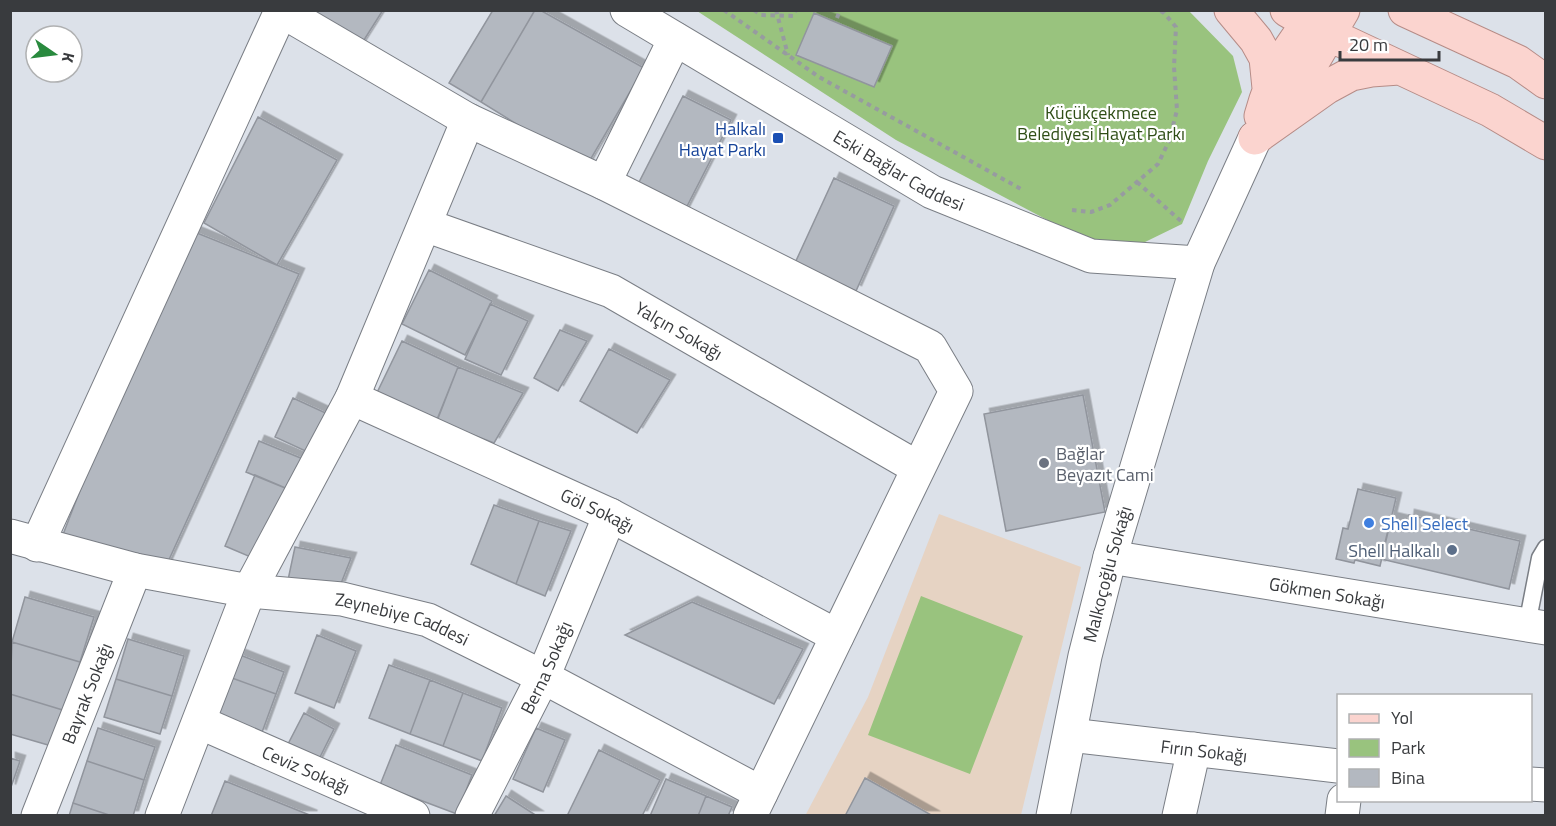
<svg xmlns="http://www.w3.org/2000/svg" width="1556" height="826" viewBox="0 0 1556 826" font-family="'Titillium Web',sans-serif">
	<style>
		.education { fill: #e6d3c3 }
		.green { fill: #99c37e }
		.building { fill: #b3b8c0; stroke: #91959d; stroke-width: 1.5; filter: url(#shadow) }
		.lines { fill: none; stroke-linecap: round; stroke-linejoin: round }
		.lane-casing { stroke: #7a7e85; stroke-width: 19 }
		.street-casing { stroke: #7a7e85; stroke-width: 35 }
		.secondary-casing { stroke: #7a7e85; stroke-width: 35 }
		.primary-casing { stroke: #b68c87; stroke-width: 35 }
		.path { stroke: #979ba0; stroke-width: 4; stroke-dasharray: 4.5 4.5; stroke-linecap: butt }
		.lane { stroke: #fff; stroke-width: 16 }
		.street { stroke: #fff; stroke-width: 33 }
		.secondary { stroke: #fff; stroke-width: 33 }
		.primary { stroke: #fbd4cf; stroke-width: 33 }
		.transit-dot { fill: #1a4fb4; stroke: #fff; stroke-width: 2 }
		.worship-dot { fill: #6b7280; stroke: #fff; stroke-width: 2 }
		.shop-dot { fill: #3f7fe0; stroke: #fff; stroke-width: 2 }
		.service-dot { fill: #5c6f8a; stroke: #fff; stroke-width: 2 }
		.labels { text-anchor: middle; dominant-baseline: central; stroke-width: 4.5; stroke-linejoin: round; paint-order: stroke }
		.park-label { font-size: 18px; fill: #2f4e16; stroke: #fff }
		.transit-label { font-size: 18px; fill: #164399; stroke: #fff; text-anchor: end }
		.street-label { font-size: 18px; fill: #393b3e; stroke: #fff }
		.worship-label { font-size: 18px; fill: #5b616d; stroke: #fff; text-anchor: start }
		.shop-label { font-size: 18px; fill: #366cbe; stroke: #fff; text-anchor: start }
		.service-label { font-size: 18px; fill: #4e5e75; stroke: #fff; text-anchor: end }
	</style>
	<defs>
		<filter id="shadow"><feDropShadow dx="5.5" dy="-5.5" stdDeviation="0" flood-color="#0004"/></filter>
	</defs>
	<rect width="100%" height="100%" fill="#dce1e9"/>
	<!-- education -->
	<path class="education" d="M 939,514 L 1081,567 L 1021,815 L 805,816 L 868,697 Z"/>
	<!-- green -->
	<path class="green" d="M 697,11 L 1189,11 L 1233,56 L 1242,92 L 1208,161 L 1182,224 L 1143,243 L 1089,242 L 896,140 Z
		M 921,596 L 1023,636 L 970,774 L 868,735 Z"/>
	<!-- building -->
	<path class="building" d="M 311,10 L 383,10 L 357,51 Z
		M 493,10 L 535,10 L 481,102 L 449,83 Z
		M 535,10 L 540,10 L 644,68 L 586,167 L 481,102 Z
		M 814,13 L 892,46 L 874,87 L 796,55 Z
		M 683,96 L 731,120 L 681,218 L 633,194 Z
		M 258,117 L 337,160 L 277,265 L 204,223 Z
		M 834,178 L 894,206 L 856,291 L 795,263 Z
		M 182,227 L 299,274 L 162,575 L 57,550 Z
		M 429,270 L 492,301 L 465,355 L 402,324 Z
		M 490,304 L 528,321 L 501,375 L 465,359 Z
		M 560,330 L 587,341 L 558,391 L 534,378 Z
		M 402,341 L 458,367 L 432,432 L 372,403 Z
		M 609,349 L 670,380 L 637,433 L 580,401 Z
		M 458,367 L 523,393 L 494,443 L 437,421 Z
		M 1083,395 L 1105,512 L 1006,531 L 984,414 Z
		M 293,398 L 330,415 L 312,454 L 275,437 Z
		M 259,441 L 303,459 L 290,490 L 246,472 Z
		M 255,475 L 290,490 L 260,561 L 225,546 Z
		M 1358,489 L 1396,498 L 1380,566 L 1355,560 L 1354,563 L 1336,559 L 1343,528 L 1348,529 Z
		M 494,505 L 539,521 L 516,584 L 471,564 Z
		M 1409,515 L 1520,541 L 1509,589 L 1381,559 L 1391,518 L 1408,522 Z
		M 539,521 L 571,531 L 545,596 L 516,584 Z
		M 295,547 L 351,558 L 340,586 L 285,594 Z
		M 25,597 L 94,617 L 80,662 L 12,642 Z
		M 692,602 L 803,649 L 774,704 L 625,635 Z
		M 317,635 L 356,651 L 334,708 L 295,693 Z
		M 128,639 L 184,656 L 172,696 L 116,679 Z
		M 12,642 L 80,662 L 66,711 L 10,694 Z
		M 240,655 L 284,672 L 276,694 L 232,678 Z
		M 389,665 L 430,680 L 410,734 L 369,718 Z
		M 232,678 L 276,694 L 261,735 L 217,718 Z
		M 116,679 L 172,696 L 160,734 L 104,717 Z
		M 430,680 L 463,693 L 443,746 L 410,734 Z
		M 463,693 L 502,708 L 482,761 L 443,746 Z
		M 10,694 L 66,711 L 55,747 L 10,734 Z
		M 304,713 L 334,729 L 317,763 L 286,748 Z
		M 98,728 L 155,747 L 144,780 L 87,761 Z
		M 536,728 L 565,740 L 543,792 L 513,779 Z
		M 396,745 L 472,775 L 457,814 L 380,785 Z
		M 599,750 L 660,780 L 642,816 L 567,816 Z
		M 10,758 L 20,761 L 10,790 Z
		M 87,761 L 144,780 L 133,816 L 112,816 L 73,803 Z
		M 865,778 L 933,816 L 845,816 Z
		M 666,779 L 706,796 L 698,816 L 650,816 Z
		M 225,781 L 312,816 L 211,816 Z
		M 506,796 L 537,816 L 494,816 Z
		M 706,796 L 732,807 L 728,816 L 698,816 Z
		M 73,803 L 112,816 L 69,816 Z"/>
	<g class="lines">
		<defs>
			<path id="lane" d="M 1527,625 L 1540,558 L 1546,548"/>
			<g id="street">
				<path d="M 280,10 L 468,120 L 604,183 L 930,347 L 956,391 L 750,816"/>
				<path d="M 604,183 L 675,39"/>
				<path id="s1" d="M 425,225 L 611,291 L 918,468"/>
				<path id="s2" d="M 352,398 L 610,515 L 837,636"/>
				<path id="s3" d="M 10,536 L 135,570 L 249,591 L 342,599 L 428,620 L 543,677 L 761,793"/>
				<path d="M 37,545 L 281,11"/>
				<path id="s4" d="M 1110,557 L 1546,628"/>
				<path id="s5" d="M 199,722 L 413,816"/>
				<path id="s6" d="M 1070,735 L 1338,766"/>
				<path d="M 1530,784 L 1546,785"/>
				<path id="s7" d="M 38,816 L 135,570"/>
				<path d="M 162,816 L 249,591 L 352,398 L 468,120"/>
				<path id="s8" d="M 472,816 L 543,677 L 610,515"/>
				<path id="s9" d="M 1053,816 L 1085,656 L 1110,557 L 1198,263 L 1255,138"/>
				<path d="M 1179,816 L 1194,749"/>
				<path d="M 1342,816 L 1344,800"/>
			</g>
			<g id="secondary">
				<path id="s10" d="M 627,10 L 932,192 L 1091,256 L 1198,263"/>
			</g>
			<path id="primary" d="M 1231,10 L 1256,40 L 1266,58 L 1269,88
				M 1287,10 L 1330,35 L 1490,110 L 1546,143
				M 1405,10 L 1518,62 L 1546,82
				M 1276,111 L 1310,66 L 1343,10
				M 1261,116 C 1273,72 1289,46 1319,10
				M 1255,138 L 1327,87 L 1351,74 L 1371,70 L 1399,68"/>
		</defs>
		<!-- lane casing -->
		<use href="#lane" class="lane-casing"/>
		<!-- street casing -->
		<use href="#street" class="street-casing"/>
		<!-- secondary casing -->
		<use href="#secondary" class="secondary-casing"/>
		<!-- primary casing -->
		<use href="#primary" class="primary-casing"/>
		<!-- path -->
		<path class="path" d="M 724,10 L 819,77 L 1021,189
			M 754,10 L 761,15 L 793,16 L 796,10
			M 776,10 L 788,55
			M 837,18 L 840,10
			M 1137,182 L 1182,222
			M 1072,210 L 1091,212 L 1110,205 L 1158,164 L 1169,141 L 1177,110 L 1174,67 L 1176,27 L 1164,13 L 1159,10"/>
		<!-- lane -->
		<use href="#lane" class="lane"/>
		<!-- street -->
		<use href="#street" class="street"/>
		<!-- secondary -->
		<use href="#secondary" class="secondary"/>
		<!-- primary -->
		<use href="#primary" class="primary"/>
	</g>
	<!-- markers -->
	<rect class="transit-dot" x="772" y="132" width="12" height="12" rx="3"/>
	<circle class="worship-dot" cx="1044" cy="463" r="6"/>
	<circle class="shop-dot" cx="1369" cy="523" r="6"/>
	<circle class="service-dot" cx="1452" cy="550" r="6"/>
	<g class="labels">
		<!-- park labels -->
		<g class="park-label">
			<text x="1101" y="112">Küçükçekmece<tspan x="1101" dy="21">Belediyesi Hayat Parkı</tspan></text>
		</g>
		<!-- transit labels -->
		<g class="transit-label">
			<text x="766" y="128">Halkalı<tspan x="766" dy="21">Hayat Parkı</tspan></text>
		</g>
		<!-- street labels -->
		<g class="street-label">
			<text stroke="none"><textPath href="#s10" startOffset="316">Eski Bağlar Caddesi</textPath></text>
			<text stroke="none"><textPath href="#s1" startOffset="276">Yalçın Sokağı</textPath></text>
			<text stroke="none"><textPath href="#s2" startOffset="270">Göl Sokağı</textPath></text>
			<text stroke="none"><textPath href="#s9" startOffset="248">Malkoçoğlu Sokağı</textPath></text>
			<text stroke="none"><textPath href="#s4" startOffset="220">Gökmen Sokağı</textPath></text>
			<text stroke="none"><textPath href="#s3" startOffset="402">Zeynebiye Caddesi</textPath></text>
			<text stroke="none"><textPath href="#s8" startOffset="166">Berna Sokağı</textPath></text>
			<text stroke="none"><textPath href="#s7" startOffset="132">Bayrak Sokağı</textPath></text>
			<text stroke="none"><textPath href="#s6" startOffset="135">Fırın Sokağı</textPath></text>
			<text stroke="none"><textPath href="#s5" startOffset="117">Ceviz Sokağı</textPath></text>
		</g>
		<!-- worship labels -->
		<g class="worship-label">
			<text x="1056" y="453">Bağlar<tspan x="1056" dy="21">Beyazıt Cami</tspan></text>
		</g>
		<!-- shop labels -->
		<g class="shop-label">
			<text x="1381" y="523">Shell Select</text>
		</g>
		<!-- service labels -->
		<g class="service-label">
			<text x="1440" y="550">Shell Halkalı</text>
		</g>
	</g>
	<!-- border -->
	<rect width="1556" height="826" fill="none" stroke="#393b3e" stroke-width="24"/>
	<!-- legend -->
	<rect x="1337" y="694" width="195" height="108" fill="#ffffff" stroke="#b0b1b2" stroke-width="1.5"/>
	<rect x="1349" y="714" width="30" height="9" fill="#fbd4cf" stroke="#b0b1b2" stroke-width="1.5"/>
	<text x="1391" y="724" font-size="18" fill="#393b3e">Yol</text>
	<rect x="1349" y="739" width="30" height="18" fill="#99c37e" stroke="#b0b1b2" stroke-width="1.5"/>
	<text x="1391" y="754" font-size="18" fill="#393b3e">Park</text>
	<rect x="1349" y="769" width="30" height="18" fill="#b3b8c0" stroke="#b0b1b2" stroke-width="1.5"/>
	<text x="1391" y="784" font-size="18" fill="#393b3e">Bina</text>
	<!-- north arrow -->
	<g transform="translate(54 54) rotate(104)"><circle r="28" fill="#ffffff" stroke="#b0b1b2" stroke-width="1.5"/>
	<path d="M0-4.5L10 22L0 15L-10 22Z" fill="#298a3e"/>
	<text y="-9" font-size="16" font-weight="bold" text-anchor="middle" fill="#393b3e">K</text>
	</g>
	<!-- scale -->
	<path d="M1340 51v9h99v-9" fill="none" stroke="#393b3e" stroke-width="3"/>
	<text x="1349" y="51" font-size="18" fill="#393b3e" stroke="#ffffff" stroke-width="4.5" paint-order="stroke">20 m</text>
</svg>
